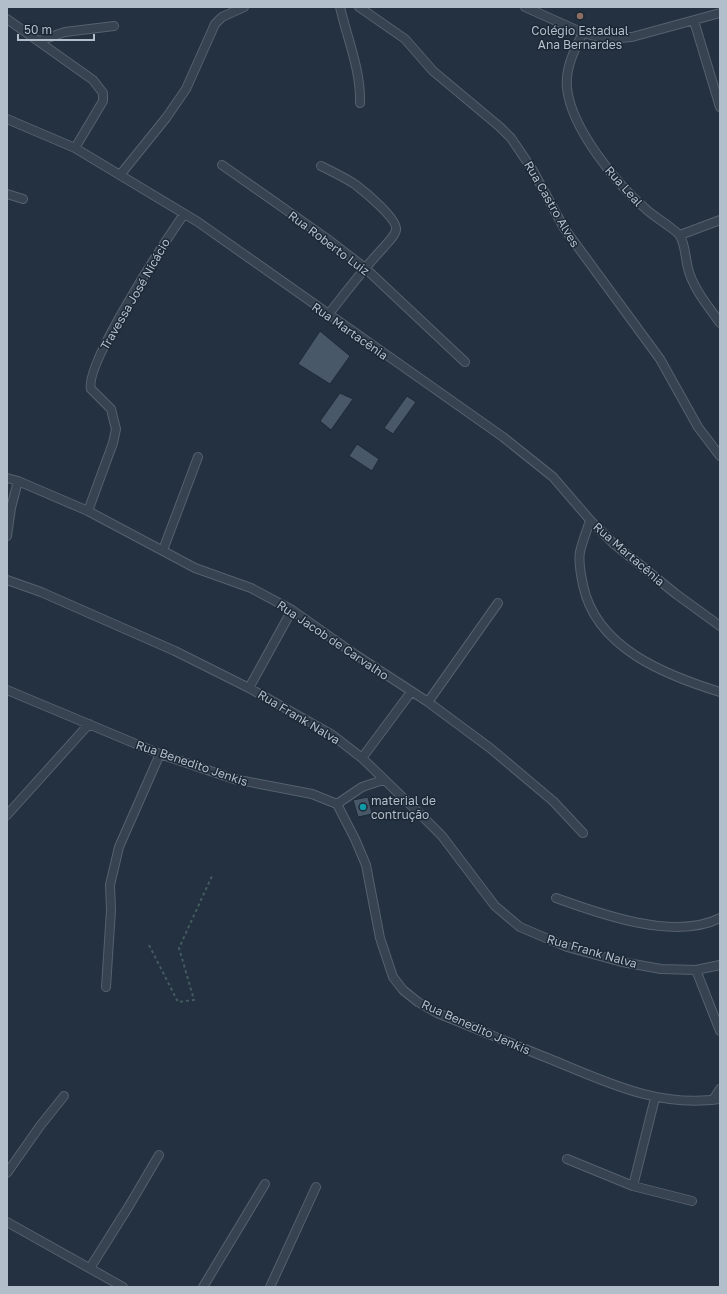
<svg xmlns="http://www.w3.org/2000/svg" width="727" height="1294" viewBox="0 0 727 1294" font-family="'Golos Text',sans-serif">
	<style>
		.building { fill: #495869; stroke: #1e2a37 }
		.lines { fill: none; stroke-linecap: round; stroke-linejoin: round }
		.minor-casing { stroke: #55616e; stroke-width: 10 }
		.path { stroke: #435c5e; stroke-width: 2; stroke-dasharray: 3 3; stroke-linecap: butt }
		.minor { stroke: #374350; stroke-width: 8 }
		.education-dot { fill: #8d6e63; stroke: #1c2835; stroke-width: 1.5 }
		.culture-dot { fill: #0f9aa8; stroke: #1c2835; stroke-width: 1.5 }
		.labels { text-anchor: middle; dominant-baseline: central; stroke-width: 3; stroke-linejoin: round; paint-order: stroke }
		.poi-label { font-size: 12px; fill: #b3becb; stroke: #1c2835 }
		.street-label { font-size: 12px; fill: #b3becb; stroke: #1c2835 }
	</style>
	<rect width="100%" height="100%" fill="#233140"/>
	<!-- building -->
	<path class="building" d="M 320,331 L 350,356 L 330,384 L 298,364 Z
		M 340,393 L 353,399 L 331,430 L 320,421 Z
		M 407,396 L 416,402 L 393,434 L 384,428 Z
		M 357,444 L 379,459 L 372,471 L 349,456 Z
		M 368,797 L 372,814 L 358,817 L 353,800 Z"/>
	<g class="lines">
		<defs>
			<path id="minor" d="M 340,7 C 347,38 361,70 360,103
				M 359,7 L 405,39 L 433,71 L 500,127 L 511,138 L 532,169 L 564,228 L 660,359 L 698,427 L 720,456
				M 525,7 L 583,33 L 607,39 L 632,37 L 720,13
				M 7,19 L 93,80 L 103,93 L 103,101 L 75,148
				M 694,21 L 720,107
				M 583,33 C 574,50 565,69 567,88 C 571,128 617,185 647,210 C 653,216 678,231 680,236 C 686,246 685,260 689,272 C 695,291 709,307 720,323
				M 39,41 L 65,32 L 114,26
				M 7,119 L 75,148 L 198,222 L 503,437 L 553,477 L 590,520 L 613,543 L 676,594 L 720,626
				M 222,165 L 326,238 L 364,267 L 465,362
				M 321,166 C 333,172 346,178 356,185 C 365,192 398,219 396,230 C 395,236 388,242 384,247 C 364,268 346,292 328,315
				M 120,175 L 166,118 L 186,89 L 215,24 L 222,17 L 244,7
				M 7,194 L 23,199
				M 680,235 L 720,220
				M 7,478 L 18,481 L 88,511 L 195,568 L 251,588 L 292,610 L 356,655 L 428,702 L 490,748 L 553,801 L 583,833
				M 88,511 L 113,443 L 116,429 L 111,409 L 91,389 C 84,365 166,240 184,214
				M 590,520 C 587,531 582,542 580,552 C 578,563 581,574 583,585 C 596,648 665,675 720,692
				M 7,536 L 11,508 L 18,481
				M 163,550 L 198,457
				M 7,580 L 41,592 L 175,651 L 249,688 L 331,734 L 362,758 L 422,816 L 442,836 L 495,906 L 520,927 L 567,947 L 622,962 L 661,969 L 696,970 L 720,965
				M 249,688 L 292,610
				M 7,690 L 160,754 L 234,779 L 312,794 L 337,804 L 355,839 L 366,865 L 380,938 L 393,977 L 403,990 L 418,1002 L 437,1013 C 475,1028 512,1044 550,1059 C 606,1082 658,1108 720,1099
				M 428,702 L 498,603
				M 362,758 L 411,692
				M 337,804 L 362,787 L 383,780
				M 7,815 L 89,724
				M 556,898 C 600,914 675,941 720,918
				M 696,970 L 720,1031
				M 106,987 L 111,910 L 110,885 L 119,847 L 160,754
				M 713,1100 L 720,1089
				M 567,1159 L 633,1186 L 692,1201
				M 7,1173 L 40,1126 L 64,1096
				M 633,1186 L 655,1098
				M 7,1222 L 123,1287
				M 90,1268 L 129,1206 L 159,1155
				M 203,1287 L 265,1184
				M 270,1287 L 316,1187"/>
		</defs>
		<!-- minor casing -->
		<use href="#minor" class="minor-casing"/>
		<!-- path -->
		<path class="path" d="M 149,945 L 178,1002 L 194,1000 L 179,948 L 212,876"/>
		<!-- minor -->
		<use href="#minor" class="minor"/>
	</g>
	<!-- markers -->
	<circle class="education-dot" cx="580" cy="16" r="4"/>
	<circle class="culture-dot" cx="363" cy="807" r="4"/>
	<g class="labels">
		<!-- poi labels -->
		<g class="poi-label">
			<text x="580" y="30">Colégio Estadual<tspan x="580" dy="14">Ana Bernardes</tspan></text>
			<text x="371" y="800" text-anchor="start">material de<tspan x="371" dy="14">contrução</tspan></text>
		</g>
		<!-- street labels -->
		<g class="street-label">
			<text transform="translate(624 186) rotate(48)">Rua Leal</text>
			<text transform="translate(552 204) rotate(60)">Rua Castro Alves</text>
			<text transform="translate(329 243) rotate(37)">Rua Roberto Luiz</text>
			<text transform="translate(135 294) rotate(-60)">Travessa José Nicácio</text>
			<text transform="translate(350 331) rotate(35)">Rua Martacênia</text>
			<text transform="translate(629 554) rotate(41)">Rua Martacênia</text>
			<text transform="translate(333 640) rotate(34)">Rua Jacob de Carvalho</text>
			<text transform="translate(299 717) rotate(31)">Rua Frank Nalva</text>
			<text transform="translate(192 763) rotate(19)">Rua Benedito Jenkis</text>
			<text transform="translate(592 951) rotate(16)">Rua Frank Nalva</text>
			<text transform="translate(476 1027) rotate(24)">Rua Benedito Jenkis</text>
		</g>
	</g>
	<!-- border -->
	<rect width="727" height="1294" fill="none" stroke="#b3becb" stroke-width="16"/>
	<!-- scale -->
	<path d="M18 34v6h76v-6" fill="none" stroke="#b3becb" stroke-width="2"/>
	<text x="24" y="34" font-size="12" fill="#b3becb" stroke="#1c2835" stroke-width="3" paint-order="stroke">50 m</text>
</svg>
